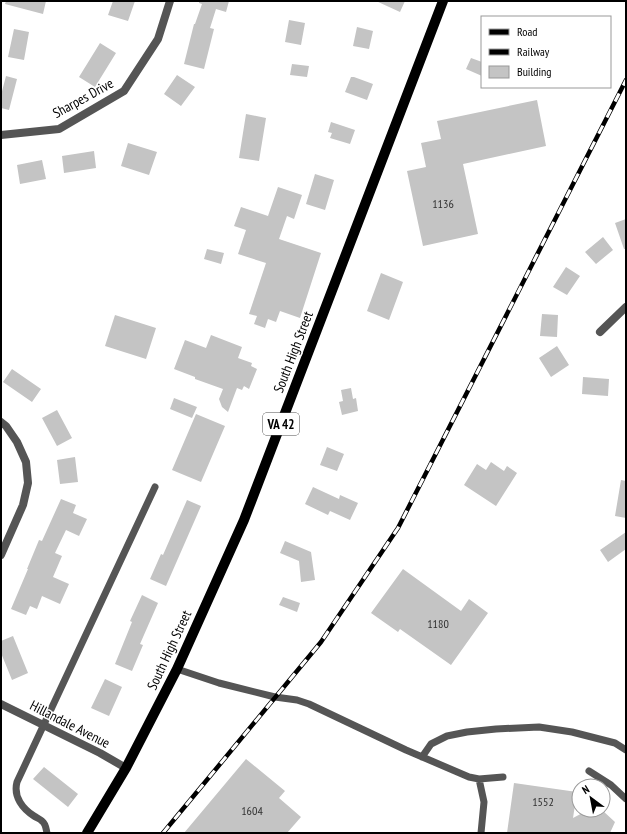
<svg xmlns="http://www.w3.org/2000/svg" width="627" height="834" viewBox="0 0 627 834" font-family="'PT Sans Narrow',sans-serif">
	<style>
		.building { fill: #c4c4c4 }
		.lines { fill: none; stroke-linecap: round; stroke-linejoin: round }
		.service { stroke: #555; stroke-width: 7 }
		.minor { stroke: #555; stroke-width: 8 }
		.primary { stroke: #000; stroke-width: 10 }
		.rail-casing { stroke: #000; stroke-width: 4.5 }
		.rail { stroke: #fff; stroke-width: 3; stroke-dasharray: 9; stroke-linecap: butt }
		.labels { text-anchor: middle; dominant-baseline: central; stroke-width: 3; stroke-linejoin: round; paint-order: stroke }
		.number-label { font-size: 12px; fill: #313131 }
		.shield { fill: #fff; stroke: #4c4c4c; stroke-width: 1 }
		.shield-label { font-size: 13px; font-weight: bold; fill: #000 }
		.street-label { font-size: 14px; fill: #000; stroke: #fff }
	</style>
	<rect width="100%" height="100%" fill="#fff"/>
	<!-- building -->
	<path class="building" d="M 6,1 L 46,1 L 43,14 L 5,4 Z
		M 113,1 L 135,1 L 128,21 L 108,15 Z
		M 199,1 L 229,1 L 226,12 L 216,9 L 210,28 L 214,29 L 204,69 L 184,64 L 194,24 L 195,24 L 202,4 L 199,3 Z
		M 376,1 L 405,1 L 400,12 Z
		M 289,20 L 305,23 L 301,45 L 285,42 Z
		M 357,27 L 373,31 L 369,49 L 353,46 Z
		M 14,29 L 29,32 L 24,60 L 8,57 Z
		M 100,43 L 116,53 L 95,87 L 79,77 Z
		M 471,58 L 482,62 L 482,76 L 466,69 Z
		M 292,64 L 309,66 L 307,77 L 290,75 Z
		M 177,75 L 195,87 L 181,106 L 164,94 Z
		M 6,76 L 17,79 L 9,110 L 1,108 L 1,95 Z
		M 351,77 L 354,77 L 373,84 L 367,100 L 345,92 Z
		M 537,100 L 546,146 L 463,164 L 478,234 L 423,246 L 407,171 L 426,167 L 421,143 L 441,139 L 437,121 Z
		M 246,114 L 266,118 L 259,161 L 239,158 Z
		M 331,122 L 355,130 L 350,144 L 330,138 L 332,133 L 328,132 Z
		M 128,143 L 157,152 L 149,175 L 121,166 Z
		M 94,151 L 96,168 L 64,173 L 62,156 Z
		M 42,160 L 46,179 L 20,184 L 17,165 Z
		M 315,174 L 334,180 L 325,210 L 306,204 Z
		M 278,187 L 302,195 L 294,219 L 287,216 L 279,239 L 321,253 L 300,318 L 280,311 L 276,322 L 268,319 L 265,328 L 254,324 L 257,316 L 249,314 L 266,263 L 238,254 L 246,230 L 234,226 L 241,207 L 268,216 Z
		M 626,219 L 626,249 L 624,249 L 615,223 Z
		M 603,237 L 613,250 L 596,264 L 585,252 Z
		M 207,249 L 224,253 L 221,264 L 204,259 Z
		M 566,267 L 580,276 L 567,295 L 553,287 Z
		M 381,273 L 403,282 L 389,320 L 367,311 Z
		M 542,314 L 558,315 L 557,337 L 540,336 Z
		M 115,315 L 156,328 L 146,359 L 105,346 Z
		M 211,335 L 242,347 L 238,358 L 252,363 L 251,366 L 257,369 L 249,389 L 244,386 L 242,390 L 237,388 L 228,412 L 222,407 L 219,399 L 223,389 L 195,379 L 195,377 L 174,369 L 185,340 L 206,348 Z
		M 557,346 L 569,365 L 551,377 L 539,358 Z
		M 12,369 L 41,389 L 32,402 L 3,382 Z
		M 583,377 L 609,379 L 608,396 L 582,394 Z
		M 351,388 L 353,399 L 356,398 L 358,411 L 342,415 L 339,402 L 343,401 L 341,390 Z
		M 174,398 L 197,407 L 192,418 L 170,409 Z
		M 57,410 L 72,438 L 57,446 L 42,418 Z
		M 196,414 L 225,426 L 201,482 L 172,470 Z
		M 327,447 L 344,454 L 337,471 L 320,465 Z
		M 75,457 L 78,482 L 60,484 L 57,460 Z
		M 491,462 L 504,471 L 507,466 L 517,473 L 496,506 L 464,485 L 477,464 L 486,470 Z
		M 621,480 L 626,481 L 626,518 L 615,516 Z
		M 313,487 L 339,499 L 340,495 L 358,503 L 350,520 L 330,511 L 328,515 L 305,504 Z
		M 61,499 L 76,505 L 73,513 L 87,519 L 79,536 L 66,530 L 55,553 L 62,556 L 53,577 L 69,584 L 60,604 L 42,596 L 37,609 L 30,606 L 26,615 L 11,609 L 28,569 L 27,569 L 39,540 L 42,541 Z
		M 187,500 L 201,506 L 166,586 L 150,579 L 161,554 L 163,555 Z
		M 626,532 L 626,549 L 608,562 L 600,550 Z
		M 285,541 L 311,552 L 315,580 L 301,582 L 299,561 L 280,553 Z
		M 403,569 L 461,611 L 469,599 L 488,613 L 451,665 L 400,629 L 398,632 L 371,613 Z
		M 142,595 L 158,603 L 140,644 L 143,645 L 132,671 L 115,664 L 132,622 L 130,621 Z
		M 283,597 L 300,603 L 297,612 L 279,605 Z
		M 13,636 L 28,673 L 12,680 L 1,653 L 1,641 Z
		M 105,679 L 122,687 L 109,716 L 91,708 Z
		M 246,759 L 285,791 L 279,798 L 301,817 L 287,833 L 184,833 Z
		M 44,767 L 78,794 L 68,807 L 33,779 Z
		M 514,783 L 577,792 L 573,818 L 588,810 L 602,810 L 615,822 L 610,833 L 507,833 Z"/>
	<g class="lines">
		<!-- service -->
		<path class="service" d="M 177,669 L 219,683 L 275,697 L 297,700 L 309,704 L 406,750 L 469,777 L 479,779 L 503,777
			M 422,757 L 431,744 L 447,736 L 467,732 L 496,729 L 539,727 L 572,732 L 615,743 L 626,750
			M 589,771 L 611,785 L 626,799
			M 479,779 L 484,802 L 481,833
			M 47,833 C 46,829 46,824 42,821 C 40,819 37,818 34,816 C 23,809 13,797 17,782 L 155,487"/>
		<!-- minor -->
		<path class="minor" d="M 1,135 L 59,129 L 124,91 L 158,39 L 170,1
			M 600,332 L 626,307
			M 1,422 L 6,426 L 17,442 L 26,462 L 28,483 L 23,505 L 1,555
			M 1,704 L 100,753 L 126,768"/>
		<!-- primary -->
		<path class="primary" d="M 87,833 L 126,768 L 177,669 L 244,520 L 443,1"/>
		<defs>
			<path id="rail" d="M 163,833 L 321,642 L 398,528 L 626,80"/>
		</defs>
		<!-- rail casing -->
		<use href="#rail" class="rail-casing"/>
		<!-- rail -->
		<use href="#rail" class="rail"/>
	</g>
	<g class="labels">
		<!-- number labels -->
		<g class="number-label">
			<text x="443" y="203">1136</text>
			<text x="438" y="623">1180</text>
			<text x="543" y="801">1552</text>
			<text x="252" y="810">1604</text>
		</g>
		<!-- shield labels -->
		<rect class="shield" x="263" y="413" width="36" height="22" rx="3"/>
		<g class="shield-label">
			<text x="281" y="424">VA 42</text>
		</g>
		<!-- street labels -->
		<g class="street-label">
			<text transform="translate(83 98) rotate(-29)">Sharpes Drive</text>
			<text transform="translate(293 352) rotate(-69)">South High Street</text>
			<text transform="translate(169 650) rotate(-65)">South High Street</text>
			<text transform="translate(70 724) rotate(27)">Hillandale Avenue</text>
		</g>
	</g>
	<!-- border -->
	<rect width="627" height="834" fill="none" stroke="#000000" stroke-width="4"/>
	<!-- legend -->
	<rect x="481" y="16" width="130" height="72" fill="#ffffff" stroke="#999999"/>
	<rect x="489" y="29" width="20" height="6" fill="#000000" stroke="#999999"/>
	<text x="517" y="36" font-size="12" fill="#000000">Road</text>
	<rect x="489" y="49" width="20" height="6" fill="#000000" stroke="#999999"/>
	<text x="517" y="56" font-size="12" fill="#000000">Railway</text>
	<rect x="489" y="66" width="20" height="12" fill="#c4c4c4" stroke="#999999"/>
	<text x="517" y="76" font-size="12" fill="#000000">Building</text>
	<!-- north arrow -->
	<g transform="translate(591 798) rotate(328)"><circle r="19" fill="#ffffff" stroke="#999999"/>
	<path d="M0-3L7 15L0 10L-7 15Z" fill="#000000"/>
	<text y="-6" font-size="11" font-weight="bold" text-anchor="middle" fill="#000000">N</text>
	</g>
</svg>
